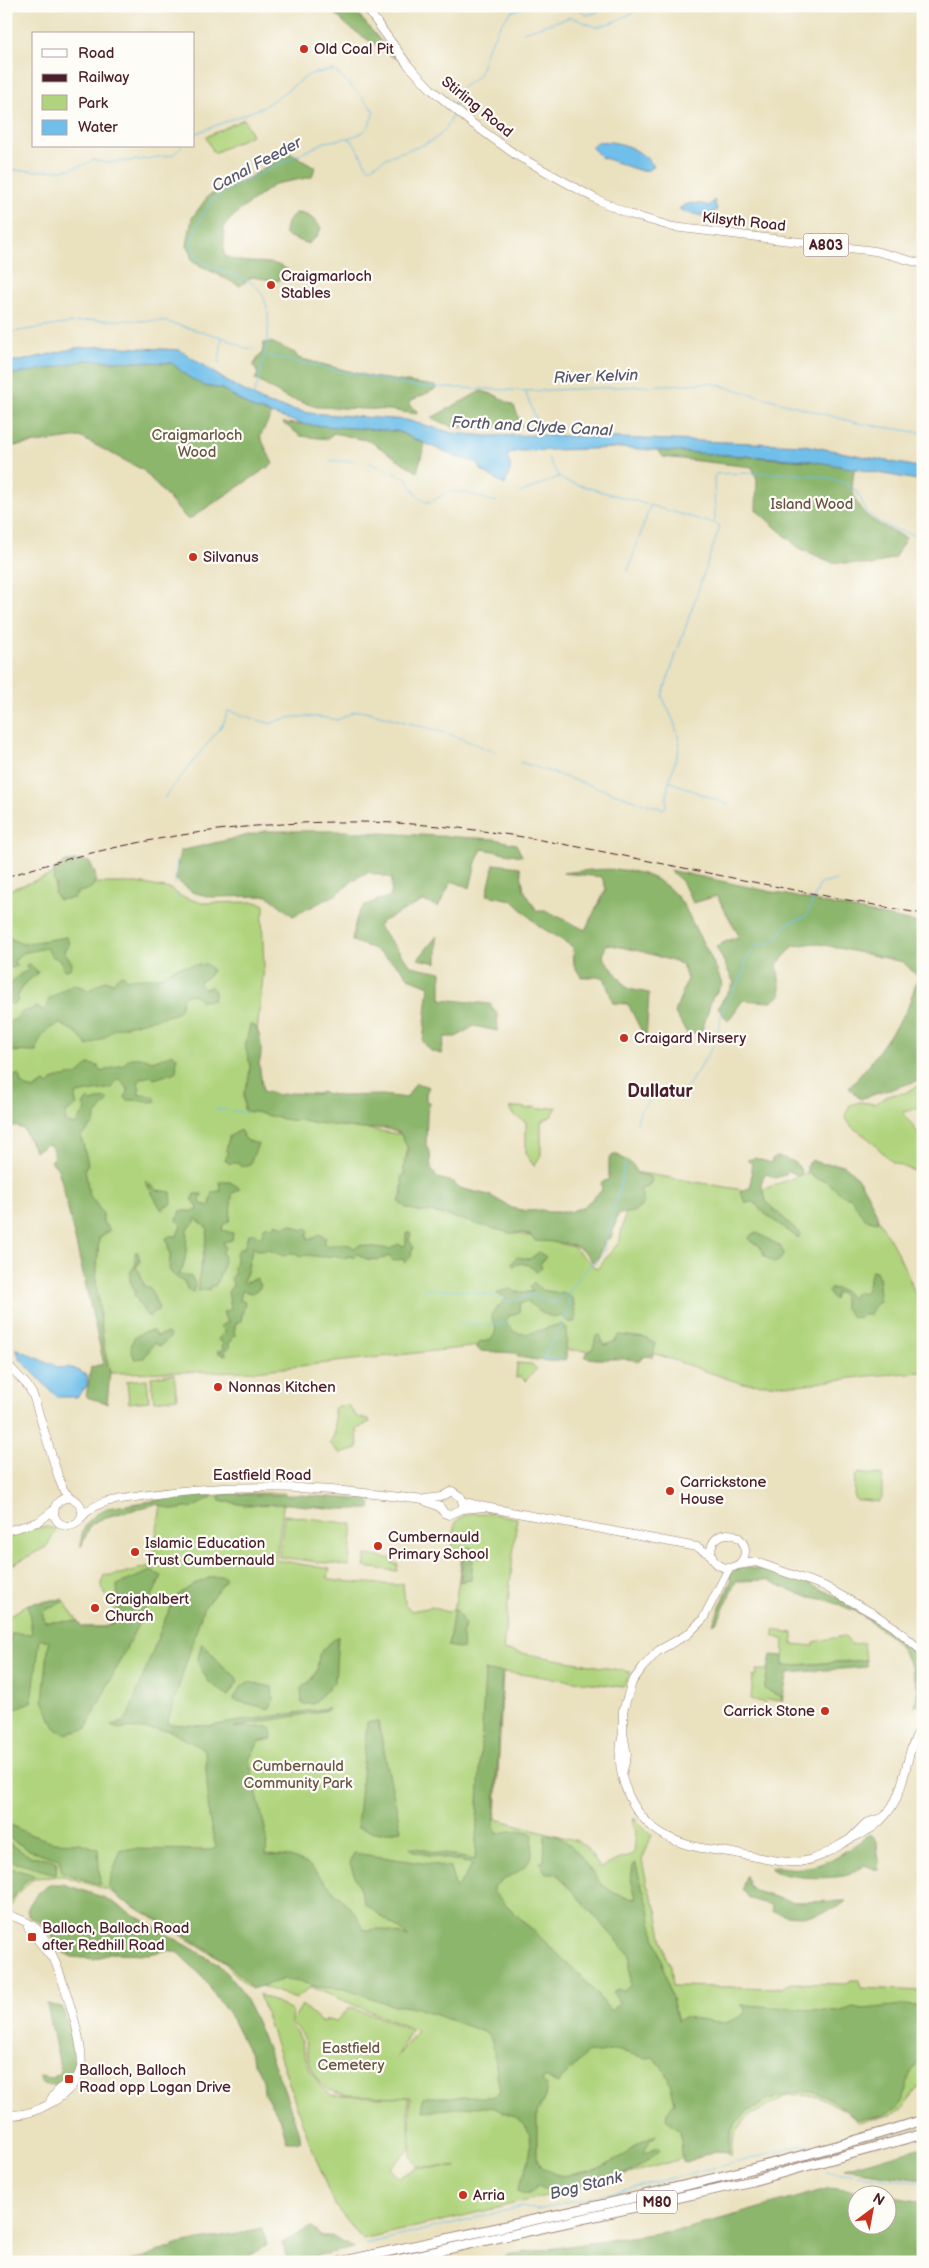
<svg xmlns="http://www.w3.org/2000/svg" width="929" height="2268" viewBox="0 0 929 2268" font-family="'Balsamiq Sans',sans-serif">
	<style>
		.green { fill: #b0d47d; stroke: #7d7a54; fill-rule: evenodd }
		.forest { fill: #8cb66c; stroke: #6b6a4c }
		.water { fill: #6fbfea; stroke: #5c6f8a }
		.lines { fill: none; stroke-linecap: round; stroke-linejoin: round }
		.stream { stroke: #6fbfea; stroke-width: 1 }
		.secondary-casing { stroke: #9a8075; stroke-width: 9 }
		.primary-casing { stroke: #9a8075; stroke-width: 9 }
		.highway-casing { stroke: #9a8075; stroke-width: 11 }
		.secondary { stroke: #fff; stroke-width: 8 }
		.primary { stroke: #fff; stroke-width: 8 }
		.highway { stroke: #fff; stroke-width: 9 }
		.rail { stroke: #4a1f2b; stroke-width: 1; stroke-dasharray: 8 4; stroke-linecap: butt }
		.poi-dot { fill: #c8321e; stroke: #fdfcf7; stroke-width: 2 }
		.labels { text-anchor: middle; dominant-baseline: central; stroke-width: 4.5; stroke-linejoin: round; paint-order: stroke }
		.shield { fill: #fdfcf7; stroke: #806168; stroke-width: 1 }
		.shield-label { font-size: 14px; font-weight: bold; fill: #4a1f2b }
		.poi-label { font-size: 15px; fill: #4a1f2b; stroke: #fdfcf7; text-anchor: start }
		.street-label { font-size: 15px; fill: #4a1f2b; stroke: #fdfcf7 }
		.park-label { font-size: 15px; fill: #695544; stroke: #fdfcf7 }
		.water-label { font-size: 16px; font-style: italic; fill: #57576e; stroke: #fdfcf7 }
		.quarter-label { font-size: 18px; font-weight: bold; fill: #4a1f2b; stroke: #fdfcf7 }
	</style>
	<rect width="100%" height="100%" fill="#fdfcf7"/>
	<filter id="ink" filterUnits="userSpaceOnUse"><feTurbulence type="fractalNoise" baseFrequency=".02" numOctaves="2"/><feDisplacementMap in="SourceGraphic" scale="10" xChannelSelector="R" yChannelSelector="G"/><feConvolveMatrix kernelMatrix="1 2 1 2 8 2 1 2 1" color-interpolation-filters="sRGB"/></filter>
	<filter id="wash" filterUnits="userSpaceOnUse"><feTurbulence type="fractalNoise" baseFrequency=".0096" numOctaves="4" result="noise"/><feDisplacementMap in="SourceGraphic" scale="20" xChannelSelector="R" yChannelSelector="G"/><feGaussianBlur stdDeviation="1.12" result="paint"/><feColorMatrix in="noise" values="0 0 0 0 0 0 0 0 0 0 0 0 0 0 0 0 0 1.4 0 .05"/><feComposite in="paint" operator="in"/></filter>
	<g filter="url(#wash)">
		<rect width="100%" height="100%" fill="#eae1bf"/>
		<!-- green -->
		<path class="green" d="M 244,119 L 252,135 L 214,153 L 206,137 Z
			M 54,874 L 55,889 L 75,896 L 87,883 L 137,883 L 171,889 L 180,896 L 202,903 L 255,902 L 264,904 L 264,912 L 262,918 L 264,967 L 249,1109 L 409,1136 L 400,1204 L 573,1247 L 597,1269 L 619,1242 L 635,1172 L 756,1192 L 822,1167 L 849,1174 C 879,1221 914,1270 923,1326 C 925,1341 923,1358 923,1372 L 868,1376 L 798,1385 L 740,1383 L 656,1354 L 479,1346 L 255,1371 L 110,1373 L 104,1348 L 96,1283 L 99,1238 L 85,1188 L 78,1129 L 56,1113 L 6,1097 L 6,891 Z
			M 923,1083 L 923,1107 L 903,1112 L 923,1140 L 923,1178 L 914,1171 L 892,1162 L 868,1138 L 852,1127 L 845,1117 L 850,1105 L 860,1102 L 875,1104 L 889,1095 L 905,1093 Z
			M 519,1107 L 529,1109 L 535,1107 L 538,1109 L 557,1107 L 552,1116 L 541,1122 L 541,1155 L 534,1166 L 526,1155 L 526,1122 L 513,1115 L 509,1108 Z
			M 517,1363 L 532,1364 L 537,1369 L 525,1381 L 521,1377 L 516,1378 Z
			M 174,1374 L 177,1398 L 154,1401 L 151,1377 Z
			M 147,1379 L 149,1401 L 129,1403 L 127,1381 Z
			M 348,1405 L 357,1417 L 369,1419 L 370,1422 L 357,1429 L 358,1449 L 340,1454 L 330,1443 L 335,1433 L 334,1409 L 337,1406 Z
			M 858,1473 L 873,1475 L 880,1474 L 882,1476 L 882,1498 L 879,1502 L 864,1500 L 858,1501 L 854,1498 L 855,1477 Z
			M 252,1493 L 285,1493 L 276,1560 L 330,1569 L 328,1578 L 337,1581 L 396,1585 L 403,1583 L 405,1604 L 411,1611 L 432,1607 L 447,1612 L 453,1609 L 456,1599 L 462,1556 L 452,1547 C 453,1538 452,1526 458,1520 C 469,1507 502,1516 517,1518 L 503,1650 L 631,1672 L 623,1687 L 503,1672 L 496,1819 L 578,1841 L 585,1846 L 600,1868 L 634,1853 L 636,1832 L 633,1824 L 634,1818 L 652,1835 L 642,1860 L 647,1884 L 657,1910 L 666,1958 L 671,1965 L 673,1986 L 781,1988 L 792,1983 L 844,1984 L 851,1980 L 859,1980 L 861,1988 L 923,1991 L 923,2082 L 903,2108 L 892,2115 L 858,2122 L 846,2111 L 818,2096 L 788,2095 L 748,2117 L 734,2134 L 731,2156 L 722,2146 C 604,2184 483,2212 362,2239 L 334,2205 L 302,2122 L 259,1994 L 292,2011 L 291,2023 L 302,2005 L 321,2022 L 328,2019 L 336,2021 L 350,2008 L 376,2016 L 411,2030 L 397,2057 L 417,2031 L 311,1987 L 296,1999 L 256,1984 L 248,1987 L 222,1960 L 108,1890 L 64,1876 L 34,1878 L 16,1896 L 9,1910 L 6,1910 L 6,1659 L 11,1634 L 6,1633 L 6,1618 L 28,1604 L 62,1599 L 82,1627 L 105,1627 L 119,1618 L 101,1587 L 104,1575 C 121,1576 135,1569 151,1566 L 162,1500 ZM 291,2024 C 307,2035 303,2038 308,2056 C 311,2067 314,2078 323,2086 C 340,2100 388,2096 410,2097 L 411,2156 L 417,2166 L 457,2167 L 417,2167 L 399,2178 L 390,2168 L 410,2149 L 408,2097 L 331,2095 L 321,2087 L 310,2070 L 298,2033 L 290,2026 Z
			M 284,1515 L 353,1524 L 349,1566 L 279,1557 Z
			M 46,1527 L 57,1529 L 46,1547 L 6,1568 L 6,1537 L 26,1528 Z
			M 366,1555 L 394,1559 L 393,1564 L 398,1564 L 397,1571 L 364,1567 Z
			M 774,1630 L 793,1633 L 793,1644 L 813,1646 L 814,1642 L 844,1636 L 851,1644 L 864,1643 L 866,1660 L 783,1666 L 784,1640 L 774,1636 Z
			M 757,1670 L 768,1670 L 765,1688 L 782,1697 L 782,1701 L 766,1699 L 765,1703 L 751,1699 L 753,1676 L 756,1676 Z"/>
		<!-- forest -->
		<path class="forest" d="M 326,6 L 355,6 L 362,19 L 396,59 L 349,27 Z
			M 290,152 L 315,167 L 312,177 L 275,184 L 238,212 L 224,226 L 224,255 C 244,268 269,256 288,270 L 278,281 L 252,277 L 240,286 L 193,262 L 187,246 L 192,218 L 208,196 L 247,179 Z
			M 296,213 C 307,213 315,219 321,228 L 318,235 L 308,244 L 285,235 C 285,225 287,219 296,213 Z
			M 271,342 L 295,353 L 298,358 L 372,377 L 435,386 L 436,389 L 410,401 L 410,406 L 417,411 L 417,414 L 389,410 L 317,407 L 285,397 L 255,379 L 258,374 L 253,365 L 262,353 L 264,343 Z
			M 86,360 L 172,363 L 187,376 L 205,386 L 222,389 L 252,408 L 272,414 L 260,436 L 273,464 L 188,520 L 143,470 L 80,437 L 6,447 L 6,375 Z
			M 481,391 L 495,395 L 514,406 L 522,426 L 456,428 L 431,418 Z
			M 283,423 L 397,431 L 425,444 L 417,472 L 370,441 L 334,433 L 327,439 L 301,436 Z
			M 658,450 L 821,462 L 854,468 C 854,475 851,485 853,492 C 859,519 885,526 906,538 L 894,558 L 873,565 L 831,562 L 799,548 L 756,510 L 757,479 L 752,467 L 663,457 Z
			M 266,831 L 342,831 L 495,839 L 516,844 L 522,856 L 482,849 L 476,862 L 470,888 L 452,881 L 438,907 L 423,901 L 383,921 L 378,926 L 411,966 L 441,972 L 441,999 L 490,1004 L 497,1014 L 498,1031 L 474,1026 L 456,1037 L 445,1037 L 441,1054 L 431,1051 L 423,1042 L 429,986 L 409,978 L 400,967 L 372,948 L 352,941 C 358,906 357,907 391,896 L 392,878 L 368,872 L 355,879 L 337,894 L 293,916 L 268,896 L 211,897 L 192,892 L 175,879 L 180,851 Z
			M 81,860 L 89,862 C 100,877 98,890 78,892 L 74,898 L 59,900 L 54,893 L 56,885 L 53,879 L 55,876 L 53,871 L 62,863 Z
			M 494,864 L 520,867 L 524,890 L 537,911 L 547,911 L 585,930 L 606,889 L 602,877 L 563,873 C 604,868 651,862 680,900 C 686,908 691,920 696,930 C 706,948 716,965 722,985 L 712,998 L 702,1031 L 688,1035 L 675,1013 L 687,979 L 682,964 L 640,951 L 606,944 L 603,957 L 628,989 L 649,993 L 646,1040 L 628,1004 L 613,1003 L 604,977 L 581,977 L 574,965 L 573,947 L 539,926 L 512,900 L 487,895 Z
			M 669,870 L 923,924 L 923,1079 L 860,1099 L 849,1088 L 871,1062 L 907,1010 L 918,977 L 903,962 L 815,943 L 794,946 L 777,964 L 781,995 L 771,1002 L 743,1000 L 728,1021 L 718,1007 L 734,983 L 716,946 L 739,936 L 717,896 L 693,903 L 682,881 Z
			M 6,919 L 8,937 L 22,944 L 67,937 L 69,945 L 64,951 L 72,963 L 70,969 L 64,970 L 60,960 L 53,957 L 46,948 L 22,953 L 14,962 L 17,966 L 13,968 L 6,966 Z
			M 437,936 L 437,963 L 418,959 Z
			M 30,964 L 38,973 L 23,985 L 17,998 L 18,1001 L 12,1005 L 6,998 C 7,986 16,974 28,971 L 26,965 Z
			M 206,964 L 212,969 L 210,975 L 198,983 L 204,989 L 211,987 L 215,991 L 213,1000 L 201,1001 L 196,995 L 189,994 L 183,997 L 180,1009 L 175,1014 L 114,1029 L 107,1036 L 88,1046 L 74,1031 L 60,1024 C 47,1027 37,1039 37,1052 L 6,1051 L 6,1022 L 14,1020 L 22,1012 L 38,1007 L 40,1010 L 46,1009 L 49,999 L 73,984 L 89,990 L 106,980 L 113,983 L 117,977 L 123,975 L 127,979 L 161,977 L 177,967 Z
			M 250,1025 L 255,1026 C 261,1032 263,1055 259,1063 L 263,1092 L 270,1092 L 276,1095 L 291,1093 L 318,1094 L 321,1092 L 340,1096 L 382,1095 L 406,1098 C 410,1093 412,1088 416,1083 L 429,1087 L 426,1093 L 426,1101 L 430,1103 L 427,1113 L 426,1146 L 430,1152 L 431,1168 L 437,1178 L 454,1182 L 456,1186 L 463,1189 L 489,1195 L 512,1208 L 526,1211 L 542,1210 L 548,1212 L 569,1212 L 583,1207 L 602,1190 L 601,1183 L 609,1179 L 609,1159 L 613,1155 L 618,1155 L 634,1166 L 636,1173 L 651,1177 L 652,1180 L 648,1187 L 640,1189 L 644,1202 C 639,1213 629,1213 618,1214 L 611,1238 L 605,1240 L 598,1258 L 592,1262 C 589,1259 588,1255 585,1253 C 572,1241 550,1242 535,1241 L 531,1236 L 524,1233 L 510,1233 L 433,1212 L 420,1212 L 406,1208 L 399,1202 L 403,1191 L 401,1189 L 403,1185 L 401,1178 L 405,1173 L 403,1168 L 406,1165 L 404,1162 L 409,1151 L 400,1133 L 384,1128 L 362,1129 L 310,1122 C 303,1119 298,1121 290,1120 C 279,1119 270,1116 259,1113 C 254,1111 249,1113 244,1110 L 244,1092 L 249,1078 L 250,1064 L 245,1046 Z
			M 173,1054 L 177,1057 L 176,1072 L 154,1079 L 151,1076 L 142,1078 L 138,1083 L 140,1088 L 138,1094 L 154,1097 L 156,1101 C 148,1104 137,1099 128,1100 L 125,1098 L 128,1089 L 120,1079 L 115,1082 L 112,1088 L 77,1094 L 75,1099 L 77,1105 L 66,1113 L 65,1123 L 75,1125 L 86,1110 L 83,1104 L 88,1099 L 91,1102 L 105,1098 L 109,1100 L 95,1116 L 94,1124 L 81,1136 L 88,1164 L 85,1168 L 89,1194 L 103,1214 L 103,1222 L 110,1230 L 99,1238 L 96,1283 L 104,1348 L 110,1373 L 107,1403 L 86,1397 L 91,1367 L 104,1364 L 61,1179 L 57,1167 L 51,1162 L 54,1157 L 52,1147 L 47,1144 L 35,1151 L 23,1129 L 16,1126 L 6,1127 L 6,1098 L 10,1095 L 6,1093 L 6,1079 L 13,1079 L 14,1076 L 19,1074 L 21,1084 L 33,1090 L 44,1083 L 49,1085 L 54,1079 L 78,1074 L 89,1064 L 98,1066 L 101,1072 L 124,1064 L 130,1058 L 145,1058 L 152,1061 Z
			M 240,1130 L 246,1140 L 258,1144 L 250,1164 L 242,1167 L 237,1163 L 228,1163 L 225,1159 L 228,1154 L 226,1151 L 229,1137 Z
			M 776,1157 C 786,1158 799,1162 802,1173 L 798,1176 L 789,1171 L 785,1175 L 775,1178 L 767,1174 L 764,1175 L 761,1184 L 767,1203 L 801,1234 L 798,1238 L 765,1214 L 754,1202 L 746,1203 L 740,1192 L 751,1187 C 750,1180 753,1169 752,1164 L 747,1160 L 755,1158 L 771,1163 L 772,1159 Z
			M 812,1160 C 821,1166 833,1163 842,1165 C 856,1168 875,1206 878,1219 L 877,1222 L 865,1219 L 851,1198 L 842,1195 L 826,1181 L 815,1178 L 807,1172 L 807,1165 Z
			M 145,1181 L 157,1190 L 171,1192 L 172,1204 L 165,1206 L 163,1210 L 161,1209 Z
			M 219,1182 L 230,1182 L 240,1188 L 232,1194 L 230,1220 L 223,1225 L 222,1230 L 233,1233 L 232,1240 L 223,1242 L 225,1248 L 222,1252 C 228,1261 218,1278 215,1286 L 210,1286 L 209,1290 L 197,1291 C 199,1270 205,1251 208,1229 L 196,1218 L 195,1222 L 187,1230 C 186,1243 188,1265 178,1274 L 192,1277 L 195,1284 L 193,1293 L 189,1291 L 184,1282 C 159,1268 175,1269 168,1247 L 169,1245 L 166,1238 L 170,1236 L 177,1236 L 181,1225 L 177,1221 L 180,1211 L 197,1211 L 198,1207 L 192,1199 L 194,1194 L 202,1194 L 200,1200 L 201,1204 L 210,1206 L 212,1192 L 221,1191 Z
			M 276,1223 L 285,1227 L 291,1224 L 302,1230 L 307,1228 L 309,1231 L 307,1234 L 308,1239 L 315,1238 L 319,1234 L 326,1238 L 324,1241 L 328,1246 C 337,1244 348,1242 354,1248 L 360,1245 L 390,1249 L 398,1244 L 403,1247 L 406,1244 L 406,1234 L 408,1232 L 411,1234 L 409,1240 L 414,1248 L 411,1250 L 412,1255 L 405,1263 L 403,1259 L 393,1261 L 389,1256 C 380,1261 366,1262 358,1254 L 354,1258 L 351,1256 L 343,1258 L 334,1255 C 323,1260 311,1253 300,1256 L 292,1253 L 284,1256 L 268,1250 L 256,1250 L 253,1246 L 247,1272 L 243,1282 L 245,1284 L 246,1282 L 257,1278 L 257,1282 L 261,1284 L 259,1289 L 252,1293 L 242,1291 L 240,1300 L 245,1302 L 241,1321 L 236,1323 L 234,1333 L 236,1335 L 232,1338 L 232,1341 L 228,1344 L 231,1347 L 225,1350 L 226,1355 L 218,1353 L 217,1351 L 222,1351 L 223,1343 L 218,1339 L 226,1331 L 220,1326 L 229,1322 L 226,1320 L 223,1312 L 231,1309 L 228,1292 L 233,1285 L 231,1278 L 235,1272 L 233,1270 L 236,1261 L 236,1253 L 240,1248 L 244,1248 L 248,1235 L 255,1233 L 258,1236 L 262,1236 L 263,1228 L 267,1225 L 272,1228 Z
			M 757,1233 L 780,1246 L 784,1253 L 780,1260 L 775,1263 L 765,1257 L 759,1245 L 751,1242 L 749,1238 L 751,1235 Z
			M 135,1252 L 138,1252 L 140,1262 L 136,1268 L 140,1272 L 144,1286 L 150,1288 L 159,1308 L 157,1311 L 153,1311 L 151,1316 L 147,1316 L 134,1295 L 135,1291 L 130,1281 L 130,1273 L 136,1264 Z
			M 539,1252 L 546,1257 L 540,1264 L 542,1268 L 536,1272 C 530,1264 521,1261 513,1266 L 512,1263 L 516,1257 L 530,1259 Z
			M 872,1270 L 876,1271 L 880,1281 L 878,1287 L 880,1301 L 875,1304 L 870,1314 L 863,1314 L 860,1318 L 852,1317 L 844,1307 L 844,1297 L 841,1293 L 836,1293 L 834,1300 L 828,1292 L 831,1288 L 845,1291 L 851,1298 L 856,1292 L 863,1294 L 867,1289 Z
			M 534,1282 L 541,1290 L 567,1294 L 573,1299 L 576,1318 L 574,1322 L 568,1322 L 562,1316 C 550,1321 538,1309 528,1302 L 520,1303 L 519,1312 L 509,1316 L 506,1321 C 515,1346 543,1327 561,1324 L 567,1328 L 566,1359 C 557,1364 529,1359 519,1357 L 516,1353 L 480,1351 L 477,1348 L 479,1342 L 487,1341 L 494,1336 L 496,1329 L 491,1315 L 507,1297 L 497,1294 L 498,1292 L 511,1289 L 516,1292 L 533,1292 L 530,1286 Z
			M 154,1331 L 157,1336 L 168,1333 L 171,1337 L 160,1346 L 154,1343 L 144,1358 L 135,1359 C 125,1342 136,1331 154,1331 Z
			M 600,1335 L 603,1343 L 606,1345 L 615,1341 L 619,1335 L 645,1338 L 656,1344 L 652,1357 L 645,1356 L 638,1361 C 620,1356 602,1362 585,1357 L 587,1353 L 593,1349 L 596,1336 Z
			M 221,1493 L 253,1495 L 299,1495 L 368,1500 L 371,1505 L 370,1509 L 337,1509 L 288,1504 L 244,1505 L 219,1500 Z
			M 190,1495 L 209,1495 L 212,1497 L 194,1507 L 173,1510 L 156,1504 L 106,1517 L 91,1524 L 81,1547 C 80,1528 90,1516 107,1508 Z
			M 467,1547 L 474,1549 L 471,1580 L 460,1582 L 463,1549 Z
			M 741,1568 C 787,1566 869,1610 904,1640 C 911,1646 917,1653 923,1659 L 923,1705 L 915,1706 L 918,1688 L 910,1664 L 895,1640 L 857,1612 L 827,1600 L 800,1595 L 768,1580 L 736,1581 L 718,1621 L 713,1624 L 731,1581 L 729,1574 Z
			M 151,1571 L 162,1576 L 86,1729 L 65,1734 L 55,1728 L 43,1700 L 49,1641 L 40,1639 L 32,1701 L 6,1714 L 6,1659 L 12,1633 L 32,1634 L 28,1604 L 62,1599 L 64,1601 L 42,1612 L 45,1622 L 78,1621 L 82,1627 L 105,1627 L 119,1619 L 117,1585 Z
			M 223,1576 L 226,1579 L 203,1609 L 167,1724 L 209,1726 L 328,1708 L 328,1710 L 234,1727 L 271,1727 L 272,1739 L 259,1742 L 249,1760 L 267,1837 L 266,1855 L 290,1857 L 308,1864 L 357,1915 L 364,1930 L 381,1929 L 409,1937 L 365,1904 L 350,1863 L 354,1853 L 450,1867 L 456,1889 L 473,1864 L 414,1852 L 410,1847 L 475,1860 L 485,1671 L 502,1672 L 494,1828 L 498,1834 C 507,1830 525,1829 533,1834 C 532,1841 533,1852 531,1858 C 525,1872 504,1877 493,1887 L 493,1892 L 583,1978 L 611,2011 L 619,2002 L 613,1993 L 618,1989 L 623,1991 L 630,1986 L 630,1955 L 556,1873 L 546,1873 L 539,1862 L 544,1862 L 545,1834 C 550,1835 556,1835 560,1838 C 586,1851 590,1886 622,1896 C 627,1898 631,1899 636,1898 L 631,1879 L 633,1865 L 636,1863 C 639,1883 649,1900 651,1921 L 678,2021 L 684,2017 L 726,2023 L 743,2015 L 746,2010 L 741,2005 L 748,2005 L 838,2012 L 853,2007 L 863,2009 L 903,2005 L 923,2006 L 923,2058 C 917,2064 910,2072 908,2080 C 907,2084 908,2088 906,2092 C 900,2116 877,2117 856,2119 C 844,2110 833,2098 818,2093 C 794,2086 739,2107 731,2132 C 729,2138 730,2146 729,2152 L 715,2151 L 683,2163 L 680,2130 L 666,2119 L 667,2112 L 675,2103 C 671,2086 667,2069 653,2057 L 646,2058 L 616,2050 L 600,2053 L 588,2052 L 558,2083 L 545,2077 L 542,2082 L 547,2086 L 545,2097 L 537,2113 L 537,2160 L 543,2168 L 555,2174 L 563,2176 L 594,2170 L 625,2155 L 635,2145 L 656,2135 L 650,2140 L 643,2154 L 657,2147 L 660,2149 L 642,2165 L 629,2173 L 552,2193 L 538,2186 C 530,2193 527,2196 517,2191 C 530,2162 545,2124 503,2112 C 498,2110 494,2107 488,2107 C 467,2106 444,2110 423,2111 L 423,2098 L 427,2097 L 491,2097 L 500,2093 L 492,2041 L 486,2033 L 417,2008 L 391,2005 L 345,1989 L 317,1987 L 295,1980 L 285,1979 L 251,1989 C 233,1955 154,1920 119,1898 L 108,1886 L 121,1849 L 211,1850 L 216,1848 L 209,1818 L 205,1750 L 168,1730 L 114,1728 L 111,1725 L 123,1722 L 128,1716 L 165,1619 L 177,1596 L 194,1584 L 212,1577 Z
			M 454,1610 L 456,1610 L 465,1625 L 462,1635 L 463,1649 L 448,1646 Z
			M 338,1636 L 335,1681 L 313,1704 L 302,1704 L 301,1688 L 310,1681 L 317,1670 L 319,1655 L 323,1649 Z
			M 202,1643 L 222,1665 L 236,1677 L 238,1682 L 228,1696 L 208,1681 L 197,1662 Z
			M 771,1655 L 783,1656 L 783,1666 L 866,1660 L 867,1667 L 788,1673 L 782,1701 L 782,1697 L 764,1689 Z
			M 248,1682 L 272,1687 L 273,1700 L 270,1709 L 233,1700 L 242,1686 Z
			M 367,1722 L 378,1722 L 401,1830 L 380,1833 L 357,1828 Z
			M 6,1823 L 32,1835 L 53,1842 L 80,1843 L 98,1849 L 100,1885 L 62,1872 L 59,1859 L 29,1850 L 6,1836 Z
			M 871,1834 L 877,1841 L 879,1871 L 865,1865 C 858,1869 851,1875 844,1876 C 827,1879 782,1879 770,1868 C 779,1865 791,1870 801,1868 C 829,1866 849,1848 871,1834 Z
			M 6,1842 C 15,1845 21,1853 30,1856 C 39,1858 50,1857 57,1862 L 56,1874 L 6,1860 Z
			M 6,1867 L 35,1875 L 26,1881 L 6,1906 Z
			M 746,1875 L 749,1886 L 755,1891 L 791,1902 L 847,1901 C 831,1913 807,1918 787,1915 C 782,1914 777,1912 772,1912 L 771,1905 L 750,1899 L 742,1889 Z
			M 52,1884 L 63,1884 L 105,1898 L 217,1963 L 239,1987 L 251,2010 L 283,2086 L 301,2140 L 298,2142 L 287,2142 L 280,2118 L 264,2094 L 263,2080 L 232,2019 L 201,1975 L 178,1953 L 168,1950 L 149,1954 L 113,1953 L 94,1959 L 72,1957 L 59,1950 L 47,1926 L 30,1917 L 27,1911 C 31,1899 40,1889 52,1884 Z
			M 47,2004 L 62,2007 C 67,2022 79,2054 76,2069 C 75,2076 68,2079 62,2082 C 55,2084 50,2086 43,2084 L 39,2076 L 52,2078 L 61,2072 Z
			M 923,2147 L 923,2180 L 844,2169 Z
			M 830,2188 L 881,2195 L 856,2196 L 856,2226 L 886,2226 L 887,2196 L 923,2202 L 923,2262 L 738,2262 L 738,2259 L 734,2262 L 503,2262 L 507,2255 L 685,2229 Z
			M 311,2227 L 322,2237 L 330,2236 L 354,2248 L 287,2262 L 285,2248 L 282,2243 Z
			M 263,2228 L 267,2245 L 248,2256 L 250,2262 L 116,2262 L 141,2259 L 180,2244 Z"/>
		<!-- water -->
		<path class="water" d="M 597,142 C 620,140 640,149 654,166 L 648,170 L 641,171 L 601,157 L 591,147 Z
			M 714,200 L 717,210 L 707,217 L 685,212 L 679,209 C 687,201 701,203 709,206 Z
			M 103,346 L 180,350 L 228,382 L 268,404 L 309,413 L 406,420 L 453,433 L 487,436 L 540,435 L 804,445 L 923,468 L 923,481 L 806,460 L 622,448 L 518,451 L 510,453 L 507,458 C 514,467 508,475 505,485 L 481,470 L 478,463 L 456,457 L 397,431 L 306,425 L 252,408 L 222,389 L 205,386 L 187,376 L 172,363 L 86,360 L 53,368 L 6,375 L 6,361 L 21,361 L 76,348 Z
			M 16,1348 L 49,1364 L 52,1363 L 57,1368 C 70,1366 76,1368 87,1376 L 87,1386 L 77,1397 L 57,1397 L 20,1359 Z"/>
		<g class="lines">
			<!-- stream -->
			<path class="stream" d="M 576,6 L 586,15 L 595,13 L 605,6
				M 523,32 L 571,17 L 596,27 L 614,22 L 634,12 L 638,6
				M 455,106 L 459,90 L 479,75 L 487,49 L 502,22 L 511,12 L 526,6
				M 194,134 L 263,107 L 310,74 L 334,70 L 362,97 L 374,111 C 368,130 367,132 348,138 C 359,145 360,158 369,168 C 375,165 381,161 386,158 C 415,144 442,149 453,112
				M 6,170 C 33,170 70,175 93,160 L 107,163 L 138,160 L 173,155 L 182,146
				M 6,333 L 91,320 L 163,321 L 222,337 L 245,348 L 254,349
				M 268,356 L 412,386 L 529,391 L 711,383 L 857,423 L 923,433
				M 219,364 L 222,337
				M 525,391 L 538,424
				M 253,398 C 262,368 284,302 250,282 C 233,272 212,270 197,258 L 191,241 L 202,215 L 215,198 L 234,186 L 325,142 L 347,138
				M 548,458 L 559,477 L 565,481 L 712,523 L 715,520 L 714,476 L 716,474 C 747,473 826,469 852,487 C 861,494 862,507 870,515 C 882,526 908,534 923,537
				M 330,461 L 354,461
				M 369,463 L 407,478 L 417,496 L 426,502 C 435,502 441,494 451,492 C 465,489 483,500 497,502
				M 520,493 L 559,477
				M 628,571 L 650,506
				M 520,762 L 653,806 L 663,809 L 666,807 L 668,786 L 680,744 L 674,722 L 662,696 L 720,526 L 714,523
				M 669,781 L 729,805
				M 164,798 L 223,724 L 228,711 L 272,724 C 284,714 322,716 337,720 L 356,711 L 365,711 L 446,733 L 498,753
				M 175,884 L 177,861
				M 177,894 L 178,898
				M 192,1049 L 195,1050
				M 683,1090 L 688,1086 L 716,1041 L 723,1008 L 744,973 L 745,960 L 757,945 L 773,942 L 789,922 L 806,917 L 820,884 L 837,880
				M 216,1109 L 228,1110
				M 232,1111 L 246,1113
				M 637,1124 L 640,1111 L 651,1099
				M 424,1289 C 453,1290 483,1290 510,1302 L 534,1294 L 545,1300 L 557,1302 L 565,1293
				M 458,1323 L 492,1325 L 508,1323
				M 564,1360 L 542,1359 L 566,1318 L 571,1287 L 588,1267 L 598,1260 L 604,1250 L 625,1164
				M 826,2171 L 923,2183
				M 365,2244 L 521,2207 L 538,2210 L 738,2162 L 801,2145 L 812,2146"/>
		</g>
	</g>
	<g filter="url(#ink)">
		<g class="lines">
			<defs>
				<path id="secondary" d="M 6,1363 L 27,1385 L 33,1395 L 59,1479 L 64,1491 L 72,1499
					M54 1512a14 14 0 1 1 28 0a14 14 0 1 1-28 0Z
					M 425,1499 L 441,1497 L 452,1491 L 461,1497 L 463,1505
					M 463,1501 L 485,1507 L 697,1547 L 711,1555
					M 82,1517 C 96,1499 121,1500 141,1496 C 236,1481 329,1487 423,1500 L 440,1507 L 444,1513 L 449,1515 L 462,1509 L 485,1507
					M 6,1531 L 38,1522 L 54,1510
					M711 1551a17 17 0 1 1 34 0a17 17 0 1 1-34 0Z
					M 738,1565 L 756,1562 L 824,1586 L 874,1614 L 894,1627 L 923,1652
					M 623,1733 C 612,1775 632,1822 674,1840 C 694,1849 718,1850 740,1854 C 757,1857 785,1864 800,1862 C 824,1858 833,1848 852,1838 C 859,1835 865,1832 872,1828 C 912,1798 899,1759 923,1724
					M 622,1774 L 627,1755 L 623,1733 L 623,1711 L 632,1682 L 643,1667 L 658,1651 L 688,1634 L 703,1619 L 729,1568
					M 851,1838 L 866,1823 L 881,1818
					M 6,1914 C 18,1918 32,1923 40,1932 C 55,1950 86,2045 81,2067 C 75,2096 34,2117 6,2115
					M 28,1927 L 50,1956
					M 51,2099 L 59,2089 L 75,2079"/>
				<path id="primary" d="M 365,6 L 408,65 L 432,90 L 469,121 L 516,155 L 596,199 L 629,214 L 673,227 L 875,251 L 923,264"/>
				<path id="highway" d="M 340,2262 C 535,2219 732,2181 923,2120
					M 389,2262 L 752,2181 L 923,2134"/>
			</defs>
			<!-- secondary casing -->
			<use href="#secondary" class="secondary-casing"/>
			<!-- primary casing -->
			<use href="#primary" class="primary-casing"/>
			<!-- highway casing -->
			<use href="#highway" class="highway-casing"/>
			<!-- secondary -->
			<use href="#secondary" class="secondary"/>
			<!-- primary -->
			<use href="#primary" class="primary"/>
			<!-- highway -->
			<use href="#highway" class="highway"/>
			<!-- rail -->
			<path class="rail" d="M 6,877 C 149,831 300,812 449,827 C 527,835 603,852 679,867 C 760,884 842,899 923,914"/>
		</g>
	</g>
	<!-- markers -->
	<g class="poi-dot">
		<circle cx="304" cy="49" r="5"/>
		<circle cx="271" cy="285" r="5"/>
		<circle cx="193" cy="557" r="5"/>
		<circle cx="624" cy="1038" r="5"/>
		<circle cx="218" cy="1387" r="5"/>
		<circle cx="670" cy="1491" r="5"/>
		<circle cx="378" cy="1546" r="5"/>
		<circle cx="135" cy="1552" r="5"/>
		<circle cx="95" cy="1608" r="5"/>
		<circle cx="825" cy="1711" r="5"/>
		<rect x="27" y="1932" width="10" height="10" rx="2.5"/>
		<rect x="64" y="2074" width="10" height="10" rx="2.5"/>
		<circle cx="463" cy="2195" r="5"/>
	</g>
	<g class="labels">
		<!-- shield labels -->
		<g class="shield">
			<rect x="803.5" y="233.5" width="45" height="23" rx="4"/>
			<rect x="637" y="2190.5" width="40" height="23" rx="4"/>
		</g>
		<g class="shield-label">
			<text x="826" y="245">A803</text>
			<text x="657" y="2202">M80</text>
		</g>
		<!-- poi labels -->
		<g class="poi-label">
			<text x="314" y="49">Old Coal Pit</text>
			<text x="281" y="276">Craigmarloch<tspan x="281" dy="17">Stables</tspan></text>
			<text x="203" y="557">Silvanus</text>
			<text x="634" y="1038">Craigard Nirsery</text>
			<text x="228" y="1387">Nonnas Kitchen</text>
			<text x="680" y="1482">Carrickstone<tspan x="680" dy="17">House</tspan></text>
			<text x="388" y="1537">Cumbernauld<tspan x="388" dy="17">Primary School</tspan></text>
			<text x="145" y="1543">Islamic Education<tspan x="145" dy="17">Trust Cumbernauld</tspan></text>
			<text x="105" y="1599">Craighalbert<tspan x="105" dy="17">Church</tspan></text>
			<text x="815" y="1711" text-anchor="end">Carrick Stone</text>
			<text x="42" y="1928">Balloch, Balloch Road<tspan x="42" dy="17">after Redhill Road</tspan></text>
			<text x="79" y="2070">Balloch, Balloch<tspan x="79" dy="17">Road opp Logan Drive</tspan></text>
			<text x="473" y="2195">Arria</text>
		</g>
		<!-- street labels -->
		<g class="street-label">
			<text transform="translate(477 107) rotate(39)">Stirling Road</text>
			<text transform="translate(744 222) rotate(6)">Kilsyth Road</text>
			<text x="262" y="1475">Eastfield Road</text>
		</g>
		<!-- park labels -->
		<g class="park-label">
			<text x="197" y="435">Craigmarloch<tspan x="197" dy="17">Wood</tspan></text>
			<text x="812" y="504">Island Wood</text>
			<text x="298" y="1766">Cumbernauld<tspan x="298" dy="17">Community Park</tspan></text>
			<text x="351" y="2048">Eastfield<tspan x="351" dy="17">Cemetery</tspan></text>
		</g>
		<!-- water labels -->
		<g class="water-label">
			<text transform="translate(257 165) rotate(-28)">Canal Feeder</text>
			<text transform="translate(596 377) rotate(-2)">River Kelvin</text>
			<text transform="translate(532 427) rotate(3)">Forth and Clyde Canal</text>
			<text transform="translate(586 2186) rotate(-14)">Bog Stank</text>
		</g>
		<!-- quarter labels -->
		<g class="quarter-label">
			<text x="660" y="1091">Dullatur</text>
		</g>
	</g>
	<!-- margin -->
	<rect width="929" height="2268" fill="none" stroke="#fdfcf7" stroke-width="25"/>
	<!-- legend -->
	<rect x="32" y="32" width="162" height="115" fill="#fdfcf7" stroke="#b5a4a5"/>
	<rect x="42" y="49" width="25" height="8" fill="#ffffff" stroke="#b5a4a5"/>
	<text x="78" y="58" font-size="15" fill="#4a1f2b">Road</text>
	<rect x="42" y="74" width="25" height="8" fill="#4a1f2b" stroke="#b5a4a5"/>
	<text x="78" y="82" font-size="15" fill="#4a1f2b">Railway</text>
	<rect x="42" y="95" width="25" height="15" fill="#b0d47d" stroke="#b5a4a5"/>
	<text x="78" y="108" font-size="15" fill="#4a1f2b">Park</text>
	<rect x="42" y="120" width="25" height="15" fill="#6fbfea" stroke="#b5a4a5"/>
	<text x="78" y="132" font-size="15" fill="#4a1f2b">Water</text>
	<!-- north arrow -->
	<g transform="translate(872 2210) rotate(32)"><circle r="24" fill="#fdfcf7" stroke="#b5a4a5"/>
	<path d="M0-4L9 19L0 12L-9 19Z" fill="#c8321e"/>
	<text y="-8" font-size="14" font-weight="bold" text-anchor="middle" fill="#4a1f2b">N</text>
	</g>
</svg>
